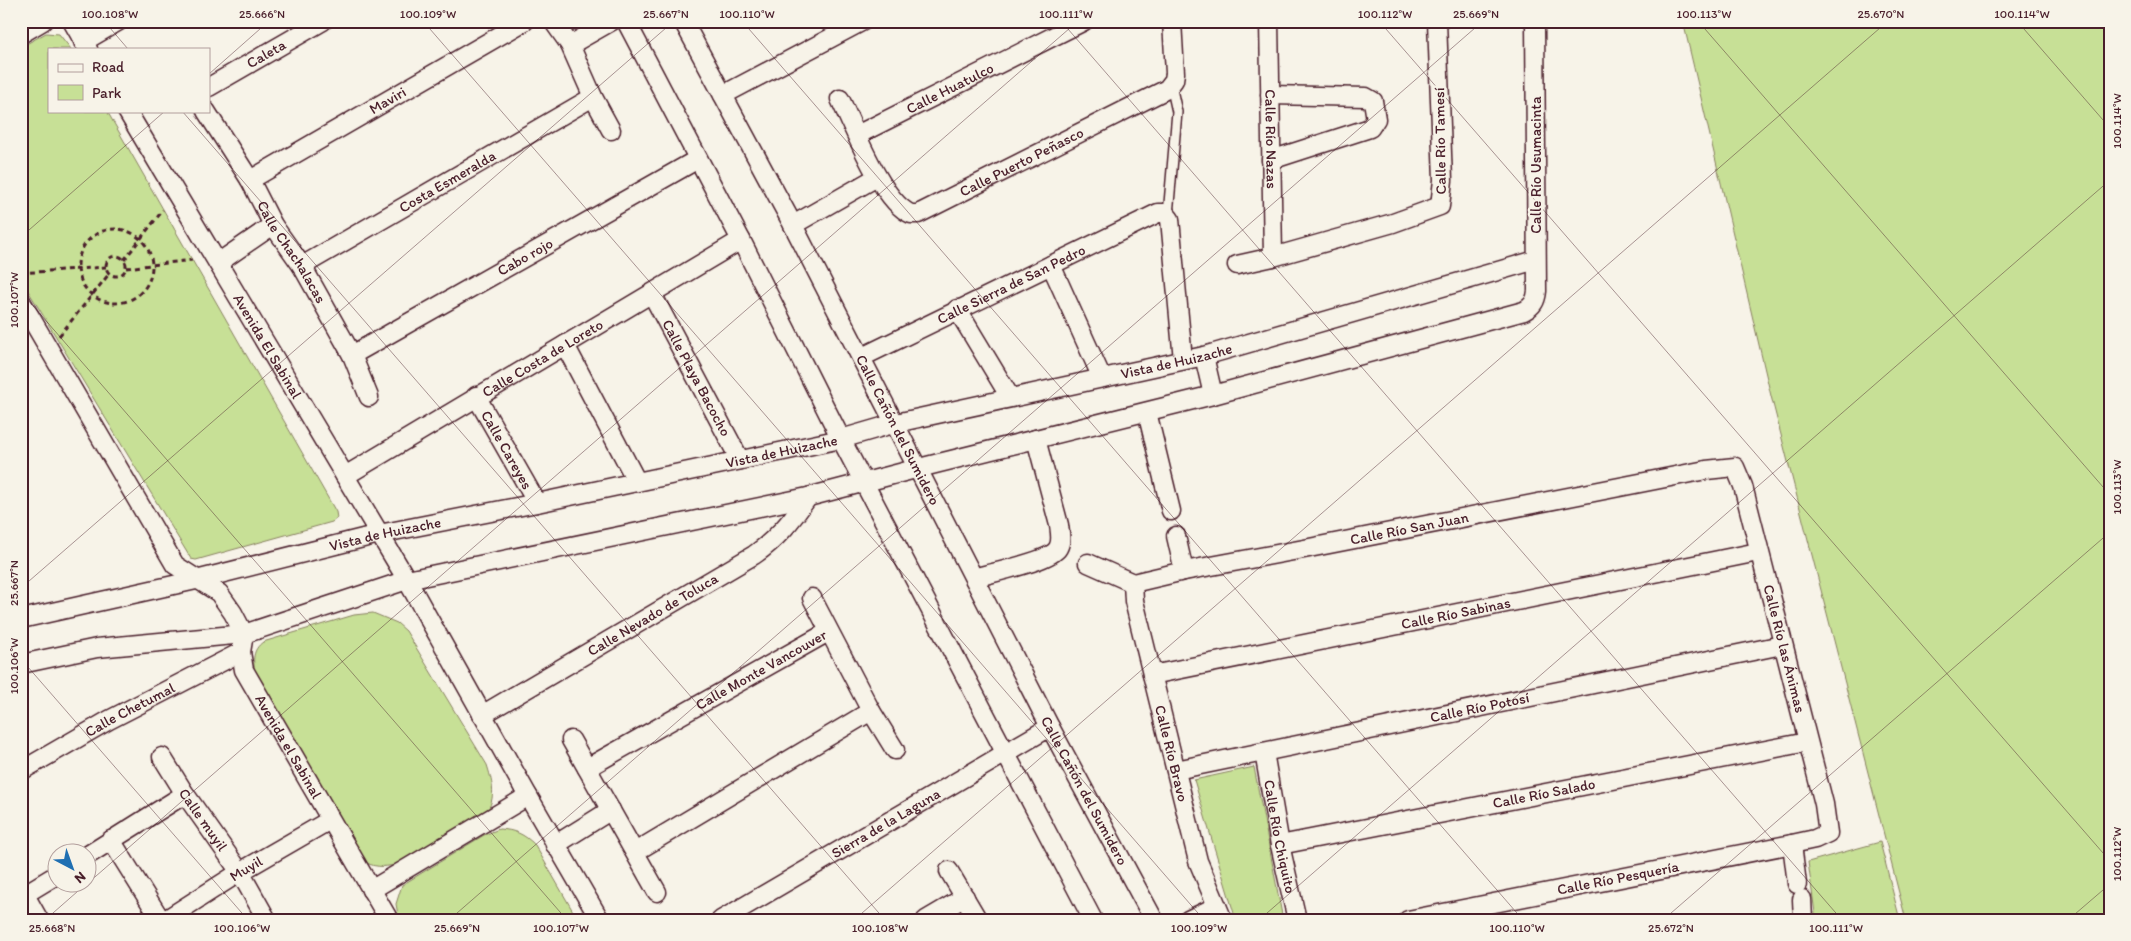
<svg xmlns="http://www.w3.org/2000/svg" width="2131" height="941" viewBox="0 0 2131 941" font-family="Itim,sans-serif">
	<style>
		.green { fill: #c7e096; stroke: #888060 }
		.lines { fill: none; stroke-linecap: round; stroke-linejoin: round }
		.lane-casing { stroke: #4a1f2b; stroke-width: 12 }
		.street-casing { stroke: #4a1f2b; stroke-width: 21 }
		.path { stroke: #4a1f2b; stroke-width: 3; stroke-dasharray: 5 4; stroke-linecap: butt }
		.lane { stroke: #f7f3e8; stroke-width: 9 }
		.street { stroke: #f7f3e8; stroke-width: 18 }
		.ticks { fill: none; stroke: #4a1f2b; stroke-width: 1; stroke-opacity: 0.45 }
		.labels { text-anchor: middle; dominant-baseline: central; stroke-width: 4.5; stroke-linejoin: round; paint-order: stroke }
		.street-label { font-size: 15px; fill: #4a1f2b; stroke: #f7f3e8 }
		.neatline { fill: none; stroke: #4a1f2b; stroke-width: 2 }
		.ticks-label { font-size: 12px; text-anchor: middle; fill: #4a1f2b }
	</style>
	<rect width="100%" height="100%" fill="#f7f3e8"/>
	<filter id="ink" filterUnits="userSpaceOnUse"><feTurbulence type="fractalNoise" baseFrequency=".02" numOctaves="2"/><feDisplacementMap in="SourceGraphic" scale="10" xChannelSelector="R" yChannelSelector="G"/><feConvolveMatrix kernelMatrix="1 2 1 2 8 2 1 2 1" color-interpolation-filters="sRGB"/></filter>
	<g filter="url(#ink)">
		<!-- green -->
		<path class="green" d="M 1683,21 L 2110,21 L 2110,920 L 1906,920 L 1771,396 Z
			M 46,33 L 59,34 L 71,49 L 49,49 L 49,111 L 107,111 L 336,512 L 337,518 L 332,522 L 196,560 L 191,559 L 21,279 L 21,47 Z
			M 373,613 L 397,623 L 406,631 L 487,765 C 492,781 496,795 488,810 L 396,865 C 383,867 373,868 362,860 L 255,673 C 253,660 252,650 263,642 L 354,615 Z
			M 1254,767 L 1283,920 L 1236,920 L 1194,780 Z
			M 499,829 C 515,830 524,834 535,845 L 578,920 L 399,920 L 396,904 L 402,885 L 484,835 Z
			M 1880,842 L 1900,920 L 1816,920 L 1808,862 Z"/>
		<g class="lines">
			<defs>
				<path id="lane" d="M 1168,215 L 1177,112 L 1171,85"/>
				<g id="street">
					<path d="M 72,21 L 88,49"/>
					<path d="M 553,21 L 570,45 L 593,97 L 611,130"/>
					<path d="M 626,21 L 741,240 L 841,439 L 1093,920"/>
					<path id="s1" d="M 683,21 L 793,225 L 1050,727 L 1154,920"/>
					<path id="s2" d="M 1269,21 L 1273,257"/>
					<path d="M 21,34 L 43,21"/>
					<path d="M 83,42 L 119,21"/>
					<path d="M 570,45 L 612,21"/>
					<path id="s3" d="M 209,87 L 323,21"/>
					<path d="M 723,95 L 863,21"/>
					<path d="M 1270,95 L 1366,97 L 1373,101 L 1376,119 L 1370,128 L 1271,160"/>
					<path id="s4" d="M 840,99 C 854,128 882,202 911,214 L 918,214 L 1167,89 L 1174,80 L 1175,73 L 1172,21"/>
					<path id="s5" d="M 127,111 L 407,580 L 528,796 L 600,920"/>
					<path id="s6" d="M 206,111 L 250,180 L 273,225 L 302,266 L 352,355 L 369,397"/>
					<path id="s7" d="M 857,135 L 1084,21"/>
					<path id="s8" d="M 250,180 L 525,21"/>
					<path d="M 793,225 L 877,177"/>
					<path d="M 218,263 L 273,225"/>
					<path d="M 1051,265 L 1102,378"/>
					<path d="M 1237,265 L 1273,257 L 1393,223 L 1440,206 L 1443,180 L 1437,21"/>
					<path id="s9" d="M 302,266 L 593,97"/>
					<path id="s10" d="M 652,294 L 740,460"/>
					<path id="s11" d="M 21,301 L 175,565 L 219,593 L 233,613 L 244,634 L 241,652 L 244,670 L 389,920"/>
					<path d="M 957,309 L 1010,397"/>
					<path d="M 565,345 L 637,482"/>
					<path id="s12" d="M 352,355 L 698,159"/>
					<path d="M 1204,356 L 1213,395"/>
					<path id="s13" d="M 862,357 L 1158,213 L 1165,213 L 1170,219 L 1183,360"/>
					<path id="s14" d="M 476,396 L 537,503"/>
					<path d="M 1147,412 L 1171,511"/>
					<path id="s15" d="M 345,476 L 741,240"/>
					<path d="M 1176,536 L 1184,571"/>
					<path id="s16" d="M 1088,563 L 1133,583 L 1184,571 L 1304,549 L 1706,470 L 1735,467 L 1743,486 L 1824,804 L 1828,833 L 1815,839 L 1792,844 L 1408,920"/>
					<path d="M 974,578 C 990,573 1051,561 1058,548 C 1062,541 1060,533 1059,525 L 1036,439"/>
					<path id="s17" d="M 1133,583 L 1134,601 L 1198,861 L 1223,920"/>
					<path d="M 812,598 L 871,711 L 895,750"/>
					<path id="s18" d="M 21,619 L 196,580 L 379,534 L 537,503 L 841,439 L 896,423 L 1204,356 L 1536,260"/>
					<path d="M 21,664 L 97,648 L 244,634 L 407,580 L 808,497 L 919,468 L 1213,395 L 1524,311 C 1533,306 1536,301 1537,291 L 1535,21"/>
					<path id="s19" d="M 1152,675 L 1758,552"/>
					<path id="s20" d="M 482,715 L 754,555 C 777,539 792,520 808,497"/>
					<path d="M 571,740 L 657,892"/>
					<path id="s21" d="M 1264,752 L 1280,845 L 1297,920"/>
					<path id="s22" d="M 162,757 L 185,794 L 240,872 L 267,920"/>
					<path id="s23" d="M 587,768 L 828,632"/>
					<path id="s24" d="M 1176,770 L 1782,645"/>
					<path id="s25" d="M 21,771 L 109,720 L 241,652"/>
					<path d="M 111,840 L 161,920"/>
					<path d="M 1792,844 L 1797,884"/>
					<path d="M 555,845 L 611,810"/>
					<path id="s26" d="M 1280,845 L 1807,742"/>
					<path d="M 635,852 L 871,711"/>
					<path d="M 88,855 L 185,794"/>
					<path d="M 949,871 L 978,920"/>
					<path d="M 21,888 L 39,920"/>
					<path d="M 371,890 L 528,796"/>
					<path d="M 25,894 L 58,874"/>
					<path d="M 1802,899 L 1803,920"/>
					<path id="s27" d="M 165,920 L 240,872 L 330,820"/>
					<path id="s28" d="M 721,920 L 1050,727"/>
					<path d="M 926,920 L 965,897"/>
					<path d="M 1188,920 L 1217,906"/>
				</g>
			</defs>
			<!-- lane casing -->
			<use href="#lane" class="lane-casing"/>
			<!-- street casing -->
			<use href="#street" class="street-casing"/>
			<!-- path -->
			<path class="path" d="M78 266a37 37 0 1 1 74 0a37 37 0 1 1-74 0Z
				M106 266a10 10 0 1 1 20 0a10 10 0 1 1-20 0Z
				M 124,260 L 163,210
				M 126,268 L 192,260
				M 21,273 L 106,267
				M 59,336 L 109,274"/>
			<!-- lane -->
			<use href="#lane" class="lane"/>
			<!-- street -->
			<use href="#street" class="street"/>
		</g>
	</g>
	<!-- ticks -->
	<path class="ticks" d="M 104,21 L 128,49M 423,21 L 1204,920M 742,21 L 1523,920M 1061,21 L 1842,920M 1379,21 L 2110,861M 1698,21 L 2110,495M 2017,21 L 2110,128M 209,74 L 269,21M 182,111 L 885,920M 21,237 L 165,111M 21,292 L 567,920M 21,588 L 674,21M 21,659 L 248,920M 88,883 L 1078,21M 45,920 L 86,884M 449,920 L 1483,21M 854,920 L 1888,21M 1259,920 L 2110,180M 1663,920 L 2110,532M 2068,920 L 2110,884"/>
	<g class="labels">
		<!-- street labels -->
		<g class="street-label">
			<text stroke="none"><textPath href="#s3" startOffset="66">Caleta</textPath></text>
			<text stroke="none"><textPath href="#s7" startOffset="104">Calle Huatulco</textPath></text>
			<text stroke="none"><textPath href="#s8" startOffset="159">Maviri</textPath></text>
			<text stroke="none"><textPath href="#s2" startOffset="118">Calle Río Nazas</textPath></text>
			<text transform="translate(1440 141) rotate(-91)">Calle Río Tamesí</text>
			<text stroke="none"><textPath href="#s4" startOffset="260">Calle Puerto Peñasco</textPath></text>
			<text transform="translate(1536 165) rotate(-90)">Calle Río Usumacinta</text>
			<text stroke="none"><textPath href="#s9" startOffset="168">Costa Esmeralda</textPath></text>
			<text stroke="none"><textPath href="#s6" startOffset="165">Calle Chachalacas</textPath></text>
			<text stroke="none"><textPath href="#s12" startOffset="199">Cabo rojo</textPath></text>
			<text stroke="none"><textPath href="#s13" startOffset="166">Calle Sierra de San Pedro</textPath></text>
			<text stroke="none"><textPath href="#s5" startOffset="274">Avenida El Sabinal</textPath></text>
			<text stroke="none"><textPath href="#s15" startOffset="230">Calle Costa de Loreto</textPath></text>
			<text stroke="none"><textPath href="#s18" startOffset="1184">Vista de Huizache</textPath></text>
			<text stroke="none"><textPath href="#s10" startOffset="95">Calle Playa Bacocho</textPath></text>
			<text stroke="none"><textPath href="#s1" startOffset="462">Calle Cañón del Sumidero</textPath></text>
			<text stroke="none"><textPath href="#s14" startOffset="62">Calle Careyes</textPath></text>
			<text stroke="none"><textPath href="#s18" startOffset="779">Vista de Huizache</textPath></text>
			<text stroke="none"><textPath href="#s16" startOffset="331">Calle Río San Juan</textPath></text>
			<text stroke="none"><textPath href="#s18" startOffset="374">Vista de Huizache</textPath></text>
			<text stroke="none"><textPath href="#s19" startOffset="310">Calle Río Sabinas</textPath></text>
			<text stroke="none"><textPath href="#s20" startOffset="198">Calle Nevado de Toluca</textPath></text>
			<text stroke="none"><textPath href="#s16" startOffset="851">Calle Río las Ánimas</textPath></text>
			<text stroke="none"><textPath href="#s23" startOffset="200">Calle Monte Vancouver</textPath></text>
			<text stroke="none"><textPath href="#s24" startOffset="310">Calle Río Potosí</textPath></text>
			<text stroke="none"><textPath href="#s25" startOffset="125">Calle Chetumal</textPath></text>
			<text stroke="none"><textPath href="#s11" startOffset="531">Avenida el Sabinal</textPath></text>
			<text stroke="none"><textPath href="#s17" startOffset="175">Calle Río Bravo</textPath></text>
			<text stroke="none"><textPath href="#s1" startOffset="868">Calle Cañón del Sumidero</textPath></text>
			<text stroke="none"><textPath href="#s26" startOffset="269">Calle Río Salado</textPath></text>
			<text stroke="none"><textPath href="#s28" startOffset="191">Sierra de la Laguna</textPath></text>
			<text stroke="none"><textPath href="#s22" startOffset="75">Calle muyil</textPath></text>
			<text stroke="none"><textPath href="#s21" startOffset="86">Calle Río Chiquito</textPath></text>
			<text stroke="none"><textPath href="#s27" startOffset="96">Muyil</textPath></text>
			<text transform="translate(1618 878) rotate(-11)">Calle Río Pesquería</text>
		</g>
	</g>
	<!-- margin -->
	<rect width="2131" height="941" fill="none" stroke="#f7f3e8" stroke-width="55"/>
	<!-- legend -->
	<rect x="48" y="48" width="162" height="65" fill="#f7f3e8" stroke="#b29e9c"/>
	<rect x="58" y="64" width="25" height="8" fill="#f7f3e8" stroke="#b29e9c"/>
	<text x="92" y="72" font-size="15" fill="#4a1f2b">Road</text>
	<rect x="58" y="85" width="25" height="15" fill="#c7e096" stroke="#b29e9c"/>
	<text x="92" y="98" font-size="15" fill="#4a1f2b">Park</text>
	<!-- north arrow -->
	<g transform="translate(72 868) rotate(139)"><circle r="24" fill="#f7f3e8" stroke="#b29e9c"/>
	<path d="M0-4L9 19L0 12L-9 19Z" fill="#1f6fb2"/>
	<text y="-8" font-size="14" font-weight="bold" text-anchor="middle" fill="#4a1f2b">N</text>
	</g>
	<rect x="28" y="28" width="2076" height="886" class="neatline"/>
	<g class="ticks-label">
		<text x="110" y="18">100.108°W</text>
		<text x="262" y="18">25.666°N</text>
		<text x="428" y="18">100.109°W</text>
		<text x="666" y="18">25.667°N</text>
		<text x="747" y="18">100.110°W</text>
		<text x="1066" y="18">100.111°W</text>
		<text x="1385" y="18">100.112°W</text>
		<text x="1476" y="18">25.669°N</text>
		<text x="1704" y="18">100.113°W</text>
		<text x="1881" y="18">25.670°N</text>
		<text x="2022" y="18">100.114°W</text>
		<text transform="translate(2117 121) rotate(-90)" y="4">100.114°W</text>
		<text transform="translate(14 300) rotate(-90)" y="4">100.107°W</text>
		<text transform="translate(2117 487) rotate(-90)" y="4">100.113°W</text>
		<text transform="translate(14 583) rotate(-90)" y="4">25.667°N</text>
		<text transform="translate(14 666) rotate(-90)" y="4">100.106°W</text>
		<text transform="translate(2117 854) rotate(-90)" y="4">100.112°W</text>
		<text x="52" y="932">25.668°N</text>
		<text x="242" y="932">100.106°W</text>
		<text x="457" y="932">25.669°N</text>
		<text x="561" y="932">100.107°W</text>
		<text x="880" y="932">100.108°W</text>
		<text x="1199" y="932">100.109°W</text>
		<text x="1517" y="932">100.110°W</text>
		<text x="1671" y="932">25.672°N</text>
		<text x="1836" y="932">100.111°W</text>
	</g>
</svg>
